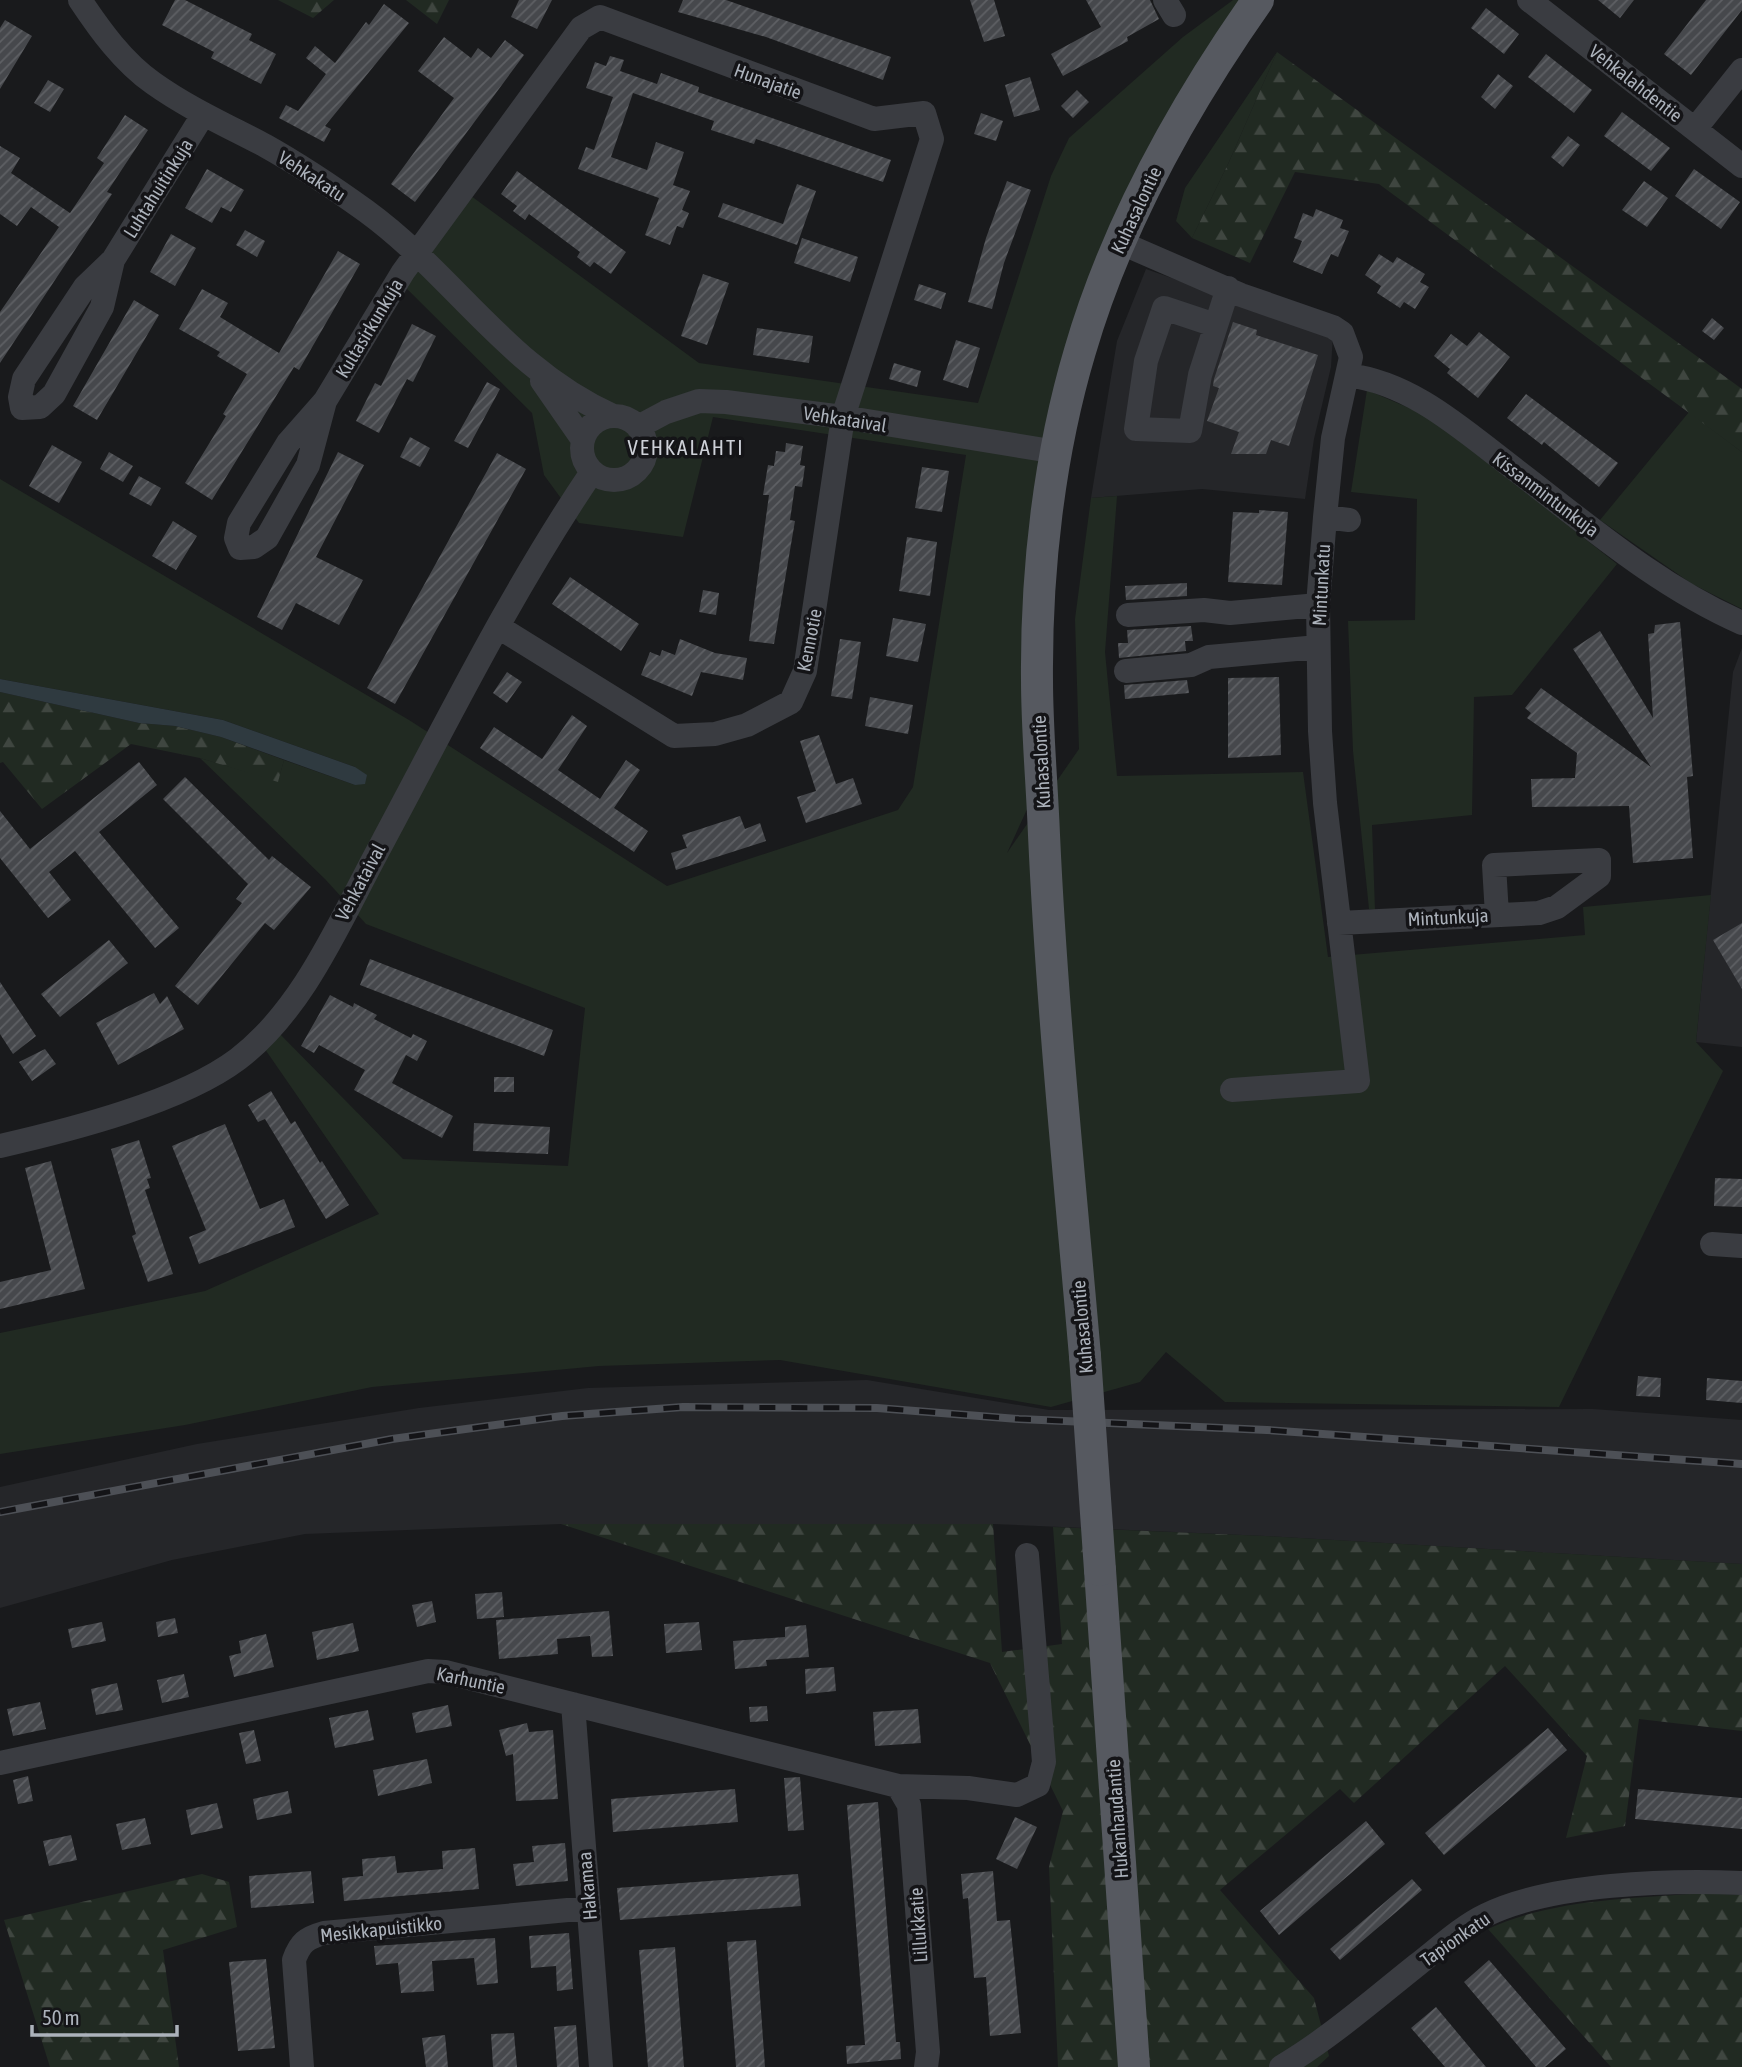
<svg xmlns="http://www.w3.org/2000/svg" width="1742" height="2067" viewBox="0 0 1742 2067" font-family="'Asap Condensed',sans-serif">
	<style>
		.built { fill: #252629 }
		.grass { fill: #212a22 }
		.forest { fill: url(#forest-firs) }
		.water { fill: #2f3a40 }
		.building { fill: url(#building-hatch) }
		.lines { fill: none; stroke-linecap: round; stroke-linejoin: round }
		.minor { stroke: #3a3c41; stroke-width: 24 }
		.major { stroke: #565960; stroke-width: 32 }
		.rail-casing { stroke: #4d5056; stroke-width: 8 }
		.rail { stroke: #141417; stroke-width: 5; stroke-dasharray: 16; stroke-linecap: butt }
		.major-bridge { stroke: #565960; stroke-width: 32 }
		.labels { text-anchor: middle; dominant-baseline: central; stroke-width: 7; stroke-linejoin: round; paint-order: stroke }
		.street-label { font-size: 19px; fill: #acb2bb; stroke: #141417 }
		.neighbourhood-label { font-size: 21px; letter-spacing: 2px; fill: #cdd0d7; stroke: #141417 }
	</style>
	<defs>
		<pattern id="forest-firs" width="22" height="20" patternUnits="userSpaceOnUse" patternTransform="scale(1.75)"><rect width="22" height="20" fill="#212a22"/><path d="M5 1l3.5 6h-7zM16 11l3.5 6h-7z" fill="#3f4640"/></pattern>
		<pattern id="building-hatch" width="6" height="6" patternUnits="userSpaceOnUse" patternTransform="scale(1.75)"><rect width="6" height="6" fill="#46484c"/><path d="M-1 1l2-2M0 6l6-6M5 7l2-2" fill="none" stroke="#5e6064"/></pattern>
	</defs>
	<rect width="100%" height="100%" fill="#191a1c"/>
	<!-- built -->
	<path class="built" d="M 1146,269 L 1333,335 L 1331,367 L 1314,439 L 1305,499 L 1202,489 L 1091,498 L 1117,341 Z
		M 1742,648 L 1742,1047 L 1696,1042 L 1733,672 Z
		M 867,1380 L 1049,1410 L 1593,1409 L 1742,1420 L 1742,1564 L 1265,1536 L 993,1524 L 561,1524 L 305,1534 L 172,1560 L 0,1608 L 0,1487 L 197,1444 L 419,1408 L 588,1388 Z"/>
	<!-- grass -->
	<path class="grass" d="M 1233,0 L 1243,0 L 1058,383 L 1029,805 L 1007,853 L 1079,749 L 1075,619 L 1091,498 L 1117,496 L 1105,652 L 1117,776 L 1303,772 L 1328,957 L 1585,935 L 1583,907 L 1711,895 L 1696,1042 L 1723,1071 L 1559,1407 L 1225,1402 L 1166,1352 L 1140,1382 L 1051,1407 L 780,1360 L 599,1366 L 372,1387 L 185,1425 L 0,1454 L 0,1333 L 205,1291 L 379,1214 L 260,1042 L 275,1029 L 403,1159 L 568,1166 L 585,1008 L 366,924 L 325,879 L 200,758 L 278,781 L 284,760 L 355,785 L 355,767 L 223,720 L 0,679 L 0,479 L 409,720 L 667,886 L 898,810 L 913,787 L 966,455 L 713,417 L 683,537 L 579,523 L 544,475 L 532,413 L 399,281 L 467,193 L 699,363 L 978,403 L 1051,176 L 1069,138 L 1183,37 Z
		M 1277,52 L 1229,162 L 1192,238 L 1176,221 L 1185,188 Z
		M 1367,390 L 1430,417 L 1617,564 L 1512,695 L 1474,697 L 1472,815 L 1372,825 L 1375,910 L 1369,909 L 1353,751 L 1348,621 L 1415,620 L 1417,499 L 1351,492 Z
		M 1689,412 L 1742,452 L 1742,609 L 1692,584 L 1600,520 Z"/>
	<!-- forest -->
	<path class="forest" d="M 278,0 L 334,0 L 313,18 Z
		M 406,0 L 449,0 L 437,24 Z
		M 1277,52 L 1742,389 L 1742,452 L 1379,184 L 1295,172 L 1250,263 L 1192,238 L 1229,162 Z
		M 0,692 L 139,723 L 175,726 L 221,737 L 284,760 L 278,782 L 200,758 L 131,744 L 42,809 L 3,762 L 0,763 Z
		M 561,1524 L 993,1524 L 1002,1652 L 1062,1644 L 1053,1527 L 1265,1536 L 1742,1564 L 1742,1731 L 1639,1719 L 1625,1826 L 1566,1838 L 1587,1756 L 1505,1666 L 1354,1803 L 1340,1789 L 1220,1890 L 1314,1998 L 1329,2056 L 1317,2067 L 1058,2067 L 1049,1867 L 1063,1811 L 990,1663 Z
		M 202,1874 L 229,1882 L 237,1927 L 163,1950 L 179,2067 L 50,2067 L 4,1920 Z
		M 1701,1893 L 1742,1895 L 1742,2067 L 1611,2067 L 1488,1929 C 1552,1899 1631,1899 1701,1893 Z"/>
	<!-- water -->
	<path class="water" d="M 0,679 L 223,720 L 355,767 L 367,775 L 365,784 L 355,785 L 221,737 L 175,726 L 139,723 L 0,692 Z"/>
	<!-- building -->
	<path class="building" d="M 175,0 L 185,0 L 252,34 L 249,40 L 276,54 L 261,84 L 211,58 L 214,52 L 162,25 Z
		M 519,0 L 552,0 L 537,29 L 511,17 Z
		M 683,0 L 726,0 L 891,57 L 883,80 L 766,37 L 678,12 Z
		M 970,0 L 994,0 L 1005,36 L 984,42 Z
		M 1086,0 L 1150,0 L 1159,19 L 1127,37 L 1128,41 L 1063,76 L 1051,54 L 1101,27 Z
		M 1598,0 L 1634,0 L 1620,18 Z
		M 1706,0 L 1742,0 L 1742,10 L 1691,75 L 1664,54 Z
		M 384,4 L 409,23 L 325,126 L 331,129 L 324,142 L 279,118 L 286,105 L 298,111 L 326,74 L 306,58 L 315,46 L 335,63 L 366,22 L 369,25 Z
		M 1486,8 L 1519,34 L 1504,54 L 1471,28 Z
		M 5,20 L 32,36 L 0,89 L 0,28 Z
		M 444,37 L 471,58 L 478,48 L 491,58 L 505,40 L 524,55 L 415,202 L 391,184 L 454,98 L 418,71 Z
		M 1546,54 L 1592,90 L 1574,113 L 1528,77 Z
		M 610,56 L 624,60 L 620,71 L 657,84 L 661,73 L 699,87 L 698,92 L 891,160 L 883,182 L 756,139 L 754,144 L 711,130 L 714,121 L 633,93 L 611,157 L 647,170 L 656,142 L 684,152 L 673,185 L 690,191 L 682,210 L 689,213 L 683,228 L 677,226 L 670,245 L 645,235 L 659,198 L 578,169 L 586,147 L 594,150 L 613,97 L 586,88 L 595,62 L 606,66 Z
		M 1498,74 L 1513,86 L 1495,109 L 1481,97 Z
		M 1030,77 L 1040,110 L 1014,117 L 1005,85 Z
		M 48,80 L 64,89 L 50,112 L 34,103 Z
		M 1077,90 L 1089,102 L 1073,118 L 1061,106 Z
		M 1622,112 L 1670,148 L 1651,171 L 1604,136 Z
		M 981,113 L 1003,121 L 996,141 L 974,134 Z
		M 125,115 L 148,130 L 107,192 L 112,194 L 0,363 L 0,312 L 59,227 L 31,207 L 17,226 L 0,214 L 0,146 L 20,158 L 11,173 L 70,213 L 104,163 L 97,158 Z
		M 1568,136 L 1580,145 L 1563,167 L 1551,157 Z
		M 207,169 L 244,190 L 231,212 L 221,207 L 212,223 L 185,208 Z
		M 1694,169 L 1740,202 L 1721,229 L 1675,196 Z
		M 517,171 L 626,252 L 611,274 L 594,262 L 590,267 L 577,257 L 580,252 L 529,214 L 525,220 L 513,211 L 517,206 L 501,194 Z
		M 1007,181 L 1031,190 L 1004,263 L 992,309 L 968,302 L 986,238 Z
		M 1644,181 L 1668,198 L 1647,227 L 1622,210 Z
		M 797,184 L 816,191 L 797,245 L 718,217 L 723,203 L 783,224 Z
		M 1316,209 L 1343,220 L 1340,228 L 1349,231 L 1338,257 L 1331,254 L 1322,274 L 1293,262 L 1302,241 L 1294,238 L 1303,213 L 1313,217 Z
		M 245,230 L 265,241 L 257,257 L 236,245 Z
		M 171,234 L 196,248 L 175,286 L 150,272 Z
		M 802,238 L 858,257 L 850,282 L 794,263 Z
		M 338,251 L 360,264 L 299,370 L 294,367 L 212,500 L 185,483 L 226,416 L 223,414 L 247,374 L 217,356 L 220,352 L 179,329 L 202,289 L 228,303 L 220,317 L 279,353 Z
		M 1379,254 L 1393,263 L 1397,257 L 1425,274 L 1420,282 L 1429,287 L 1415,309 L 1404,302 L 1400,308 L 1377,293 L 1381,286 L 1365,275 Z
		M 703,274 L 729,283 L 707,345 L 681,336 Z
		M 919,284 L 946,293 L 941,309 L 914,300 Z
		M 134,300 L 159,315 L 97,420 L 73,406 Z
		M 1712,318 L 1724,328 L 1714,340 L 1702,331 Z
		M 1233,322 L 1257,330 L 1256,335 L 1318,355 L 1289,446 L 1271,440 L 1266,454 L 1231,454 L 1239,432 L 1207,421 L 1219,388 L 1213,386 L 1214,379 Z
		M 412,324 L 436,336 L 413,382 L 407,379 L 379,433 L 356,421 L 375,383 L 381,386 Z
		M 757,328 L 813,336 L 809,363 L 753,355 Z
		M 1479,332 L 1510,357 L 1478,398 L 1447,373 L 1450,369 L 1434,356 L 1451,334 L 1467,346 Z
		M 956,340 L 980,348 L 968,388 L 943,380 Z
		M 894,363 L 921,371 L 917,387 L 889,379 Z
		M 487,382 L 500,389 L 468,448 L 454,441 Z
		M 1526,394 L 1618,463 L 1599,487 L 1544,442 L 1542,445 L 1507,418 Z
		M 410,437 L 430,448 L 420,467 L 400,457 Z
		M 786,443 L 803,446 L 800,465 L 805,466 L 802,487 L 795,486 L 790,520 L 795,521 L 774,644 L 749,641 L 769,495 L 763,495 L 768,465 L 774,466 L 776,451 L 785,452 Z
		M 52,445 L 82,462 L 59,503 L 29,486 Z
		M 109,452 L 133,466 L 123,482 L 100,469 Z
		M 338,452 L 364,465 L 316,557 L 363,580 L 339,625 L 296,603 L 282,630 L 257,617 Z
		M 497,453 L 526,469 L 395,704 L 367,688 Z
		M 922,467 L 949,471 L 942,512 L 915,508 Z
		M 139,476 L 161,488 L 151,506 L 129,494 Z
		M 1259,510 L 1288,512 L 1282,585 L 1228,582 L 1233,512 L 1259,513 Z
		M 173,521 L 197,536 L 176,570 L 152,556 Z
		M 907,537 L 937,542 L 930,596 L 899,591 Z
		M 570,577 L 639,624 L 621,651 L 552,604 Z
		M 1187,583 L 1187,596 L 1126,600 L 1125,586 Z
		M 703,590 L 719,593 L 716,615 L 699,612 Z
		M 893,618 L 926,624 L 918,662 L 886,656 Z
		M 1680,622 L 1693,776 L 1687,777 L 1693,858 L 1633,863 L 1629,806 L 1532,807 L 1531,779 L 1575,778 L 1577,753 L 1527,718 L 1531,713 L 1525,708 L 1541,688 L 1651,767 L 1573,649 L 1600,631 L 1653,718 L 1648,634 L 1654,633 L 1655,625 Z
		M 1191,626 L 1193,641 L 1185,641 L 1186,651 L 1119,658 L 1118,643 L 1128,643 L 1127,630 Z
		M 680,639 L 715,653 L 747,658 L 743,680 L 701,672 L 692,696 L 641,675 L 650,652 L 660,656 L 662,650 L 675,655 Z
		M 840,639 L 861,642 L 852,699 L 831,696 Z
		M 507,672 L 522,682 L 507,703 L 493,693 Z
		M 1279,677 L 1281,755 L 1228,758 L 1228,678 Z
		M 1187,680 L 1189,693 L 1125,699 L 1124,685 Z
		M 870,697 L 913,705 L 908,734 L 865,726 Z
		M 572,715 L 587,726 L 558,770 L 600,799 L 626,760 L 640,770 L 614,808 L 648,831 L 634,852 L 480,748 L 494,727 L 542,759 Z
		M 819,735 L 836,784 L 853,778 L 862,804 L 806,823 L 797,797 L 816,791 L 800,741 Z
		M 139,762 L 157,785 L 99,832 L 179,928 L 155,948 L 75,851 L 49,872 L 71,900 L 48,918 L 0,858 L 0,811 L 30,849 Z
		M 185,777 L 269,860 L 272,856 L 311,887 L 274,930 L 265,923 L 198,1005 L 175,986 L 242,903 L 236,899 L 248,884 L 163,799 Z
		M 740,816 L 745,829 L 760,823 L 766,841 L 676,870 L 671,853 L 687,848 L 682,835 Z
		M 1742,923 L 1742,989 L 1713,940 Z
		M 109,940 L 128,963 L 60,1017 L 41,994 Z
		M 370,959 L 553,1030 L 544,1056 L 360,985 Z
		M 0,982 L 36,1036 L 13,1054 L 0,1034 Z
		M 154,993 L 160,1004 L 167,996 L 184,1029 L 118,1065 L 96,1023 Z
		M 330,995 L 353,1007 L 354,1003 L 377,1015 L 374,1019 L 411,1038 L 413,1034 L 427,1041 L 417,1061 L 406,1055 L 392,1083 L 453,1116 L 442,1138 L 354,1090 L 365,1070 L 319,1045 L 314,1053 L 301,1046 Z
		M 45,1049 L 56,1064 L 32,1081 L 19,1062 Z
		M 494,1077 L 514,1077 L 514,1092 L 494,1092 Z
		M 271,1091 L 291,1124 L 295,1121 L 320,1163 L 322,1161 L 349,1205 L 326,1219 L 265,1119 L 258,1122 L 248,1105 Z
		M 474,1123 L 550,1127 L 548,1154 L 473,1151 Z
		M 225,1124 L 260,1209 L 284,1199 L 295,1227 L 199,1264 L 189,1237 L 206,1230 L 172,1146 Z
		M 139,1140 L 151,1178 L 147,1179 L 150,1188 L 145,1190 L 173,1274 L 148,1282 L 132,1236 L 136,1234 L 111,1149 Z
		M 51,1161 L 85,1289 L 0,1309 L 0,1282 L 51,1270 L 25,1168 Z
		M 1715,1178 L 1742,1179 L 1742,1207 L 1714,1206 Z
		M 1638,1376 L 1661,1378 L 1660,1397 L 1636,1396 Z
		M 1707,1378 L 1742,1381 L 1742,1403 L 1706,1400 Z
		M 502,1592 L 504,1617 L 477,1619 L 475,1594 Z
		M 432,1601 L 436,1622 L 417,1627 L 412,1605 Z
		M 609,1611 L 613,1656 L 592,1657 L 590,1636 L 557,1639 L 558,1654 L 499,1659 L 496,1620 Z
		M 175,1618 L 178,1633 L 158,1637 L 156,1622 Z
		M 102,1622 L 106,1641 L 72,1648 L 68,1629 Z
		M 699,1622 L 702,1650 L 666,1653 L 664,1624 Z
		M 353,1623 L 359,1651 L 317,1660 L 312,1632 Z
		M 806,1625 L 809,1657 L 766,1660 L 767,1666 L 735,1669 L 733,1641 L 785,1637 L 785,1627 Z
		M 266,1634 L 274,1667 L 234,1677 L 229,1656 L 241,1653 L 239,1641 Z
		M 834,1667 L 836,1691 L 806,1694 L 805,1669 Z
		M 184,1674 L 189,1697 L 162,1703 L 157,1680 Z
		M 117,1683 L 123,1710 L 96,1715 L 91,1689 Z
		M 40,1702 L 46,1729 L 13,1736 L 7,1709 Z
		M 448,1705 L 452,1726 L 416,1733 L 412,1713 Z
		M 767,1706 L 768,1721 L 750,1722 L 749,1707 Z
		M 918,1709 L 921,1743 L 875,1746 L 873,1712 Z
		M 368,1710 L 374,1740 L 335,1748 L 329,1718 Z
		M 527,1723 L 529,1732 L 553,1730 L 558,1799 L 516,1801 L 513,1754 L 506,1756 L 499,1730 Z
		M 1548,1728 L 1567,1750 L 1444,1855 L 1425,1833 Z
		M 254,1730 L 261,1761 L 246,1764 L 239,1733 Z
		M 427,1759 L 432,1783 L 378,1796 L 373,1770 Z
		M 28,1776 L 33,1801 L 18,1804 L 13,1780 Z
		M 800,1777 L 804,1830 L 788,1831 L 784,1778 Z
		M 735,1789 L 738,1822 L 613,1832 L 611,1799 Z
		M 1638,1789 L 1742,1798 L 1742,1829 L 1635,1819 Z
		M 288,1791 L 292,1813 L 257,1820 L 253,1799 Z
		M 878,1802 L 896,2042 L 900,2042 L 901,2059 L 847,2064 L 846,2046 L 865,2045 L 847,1805 Z
		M 217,1803 L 223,1828 L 191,1835 L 186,1810 Z
		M 1015,1817 L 1037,1827 L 1017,1869 L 996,1859 Z
		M 145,1818 L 151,1844 L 122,1850 L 116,1824 Z
		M 1366,1821 L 1385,1844 L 1279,1935 L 1260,1911 Z
		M 71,1835 L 77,1860 L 49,1866 L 43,1841 Z
		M 565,1843 L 568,1881 L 516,1886 L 513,1864 L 534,1862 L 532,1846 Z
		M 475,1848 L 479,1889 L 344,1901 L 342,1878 L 363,1876 L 362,1859 L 395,1856 L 397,1873 L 443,1869 L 442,1851 Z
		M 311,1871 L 314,1903 L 251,1908 L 249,1876 Z
		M 993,1871 L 997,1921 L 1010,1920 L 1021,2033 L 990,2036 L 986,1977 L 974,1978 L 968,1898 L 963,1899 L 961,1874 Z
		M 798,1874 L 801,1906 L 620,1920 L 617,1888 Z
		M 1412,1879 L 1422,1890 L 1340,1960 L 1330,1949 Z
		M 569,1933 L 573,1989 L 557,1991 L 556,1966 L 531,1968 L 529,1936 Z
		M 495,1938 L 498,1983 L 477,1985 L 474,1958 L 432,1961 L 434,1991 L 401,1993 L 398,1963 L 376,1965 L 374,1946 Z
		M 756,1940 L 765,2067 L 736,2067 L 727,1942 Z
		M 675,1947 L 684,2067 L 648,2067 L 639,1950 Z
		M 266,1959 L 275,2048 L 238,2051 L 229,1962 Z
		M 1489,1960 L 1566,2049 L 1545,2067 L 1536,2067 L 1464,1982 Z
		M 1436,2007 L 1486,2067 L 1445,2067 L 1411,2028 Z
		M 576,2025 L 579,2067 L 557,2067 L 554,2027 Z
		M 514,2033 L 517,2067 L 493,2067 L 491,2034 Z
		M 445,2035 L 448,2067 L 426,2067 L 422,2038 Z"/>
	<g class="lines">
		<!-- minor -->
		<path class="minor" d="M 80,0 C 100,30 123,62 153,83 C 188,108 226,125 264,145 C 298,164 334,188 366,211 C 455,276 508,369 613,416
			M 1165,0 L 1174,15
			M 1529,0 L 1742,166
			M 1695,129 L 1742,70
			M 1119,242 L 1241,295 L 1333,327 L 1342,333 L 1351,357 L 1333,438 L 1325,517 L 1318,605 L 1320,731 L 1325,803 L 1358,1081 L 1232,1090
			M 113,260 L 102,307 L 54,394 L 40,407 L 22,408 L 20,397 L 24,379 L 85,287 L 113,260 L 203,115
			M 1215,325 L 1164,308 L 1146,361 L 1136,429 L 1190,431 L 1200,375 L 1228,288
			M 1347,375 C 1414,383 1465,432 1517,471 C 1589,526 1658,586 1742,623
			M 542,381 L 583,440
			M 325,401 L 308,465 L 267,538 L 254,547 L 240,548 L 236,538 L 239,523 L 288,443 L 325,401 L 403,272 L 581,28 L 600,17 L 874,119 L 924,113 L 932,139 L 843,417 L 805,671 L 791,702 L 747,725 L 715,734 L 674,736 L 500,628
			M582 448a32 32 0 1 1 64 0a32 32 0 1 1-64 0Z
			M 638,427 L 666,412 L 699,401 L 726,402 L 843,417 L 1057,452
			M 1325,517 L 1349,520
			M 1128,615 L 1204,610 L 1230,613 L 1318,605
			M 1126,671 L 1191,665 L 1209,657 L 1318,647
			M 1339,923 L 1539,913 L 1557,907 L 1599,876 L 1599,860 L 1494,865 L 1497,915
			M 0,1146 C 70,1130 181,1102 238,1059 C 305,1008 341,918 381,845 C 448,720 512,590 592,472
			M 1712,1244 L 1742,1246
			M 573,1704 L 601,2067
			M 0,1763 L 428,1671 L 445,1672 L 898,1786 L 968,1788 L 1017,1795 L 1038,1785 L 1044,1762 L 1027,1555
			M 898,1786 L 909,1805 L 928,2052 L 926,2067
			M 302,2067 L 294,1960 C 300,1943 306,1938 324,1933 L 589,1908
			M 1281,2067 C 1330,2038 1373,2000 1417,1965 C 1439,1948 1461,1927 1486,1915 C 1551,1883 1670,1880 1742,1883"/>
		<!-- major -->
		<path class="major" d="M 1085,1356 C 1070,1183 1052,1009 1044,835 C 1042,783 1037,731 1037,680 C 1036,571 1049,455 1080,351 C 1117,224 1182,108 1258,0
			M 1100,1570 L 1134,2067"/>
		<defs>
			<path id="rail" d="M 0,1512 L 392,1439 L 562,1416 L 683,1407 L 877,1408 L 1019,1419 L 1267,1430 L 1742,1464"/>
		</defs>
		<!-- rail casing -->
		<use href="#rail" class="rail-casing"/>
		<!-- rail -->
		<use href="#rail" class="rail"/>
		<!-- major-bridge -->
		<path class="major-bridge" d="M 1085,1356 L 1100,1570"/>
	</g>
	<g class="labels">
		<!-- street labels -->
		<g class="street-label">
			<text transform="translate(768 81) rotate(20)">Hunajatie</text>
			<text transform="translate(1636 83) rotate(38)">Vehkalahdentie</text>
			<text transform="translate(312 176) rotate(33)">Vehkakatu</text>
			<text transform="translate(158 188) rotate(-58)">Luhtahuitinkuja</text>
			<text transform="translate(1136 210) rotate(-65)">Kuhasalontie</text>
			<text transform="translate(369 328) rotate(-59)">Kultasirkunkuja</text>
			<text transform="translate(845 419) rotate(9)">Vehkataival</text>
			<text transform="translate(1546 494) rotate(37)">Kissanmintunkuja</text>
			<text transform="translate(1321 585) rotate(-87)">Mintunkatu</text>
			<text transform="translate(809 640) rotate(-79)">Kennotie</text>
			<text transform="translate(1041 762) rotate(-93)">Kuhasalontie</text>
			<text transform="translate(360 882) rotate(-62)">Vehkataival</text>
			<text transform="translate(1448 917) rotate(-3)">Mintunkuja</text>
			<text transform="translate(1082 1327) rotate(-95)">Kuhasalontie</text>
			<text transform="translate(471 1680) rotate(12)">Karhuntie</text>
			<text transform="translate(1117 1819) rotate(-94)">Hukanhaudantie</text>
			<text transform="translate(587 1886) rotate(-95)">Hakamaa</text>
			<text transform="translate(918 1925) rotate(-94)">Lillukkatie</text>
			<text transform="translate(381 1929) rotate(-6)">Mesikkapuistikko</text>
			<text transform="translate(1455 1939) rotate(-35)">Tapionkatu</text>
		</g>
		<!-- neighbourhood labels -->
		<g class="neighbourhood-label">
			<text x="686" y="447">VEHKALAHTI</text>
		</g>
	</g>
	<!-- scale -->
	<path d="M32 2025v10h145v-10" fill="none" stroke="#acb2bb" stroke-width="3.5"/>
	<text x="42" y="2025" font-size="21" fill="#acb2bb" stroke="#141417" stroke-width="5" paint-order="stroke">50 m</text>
</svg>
